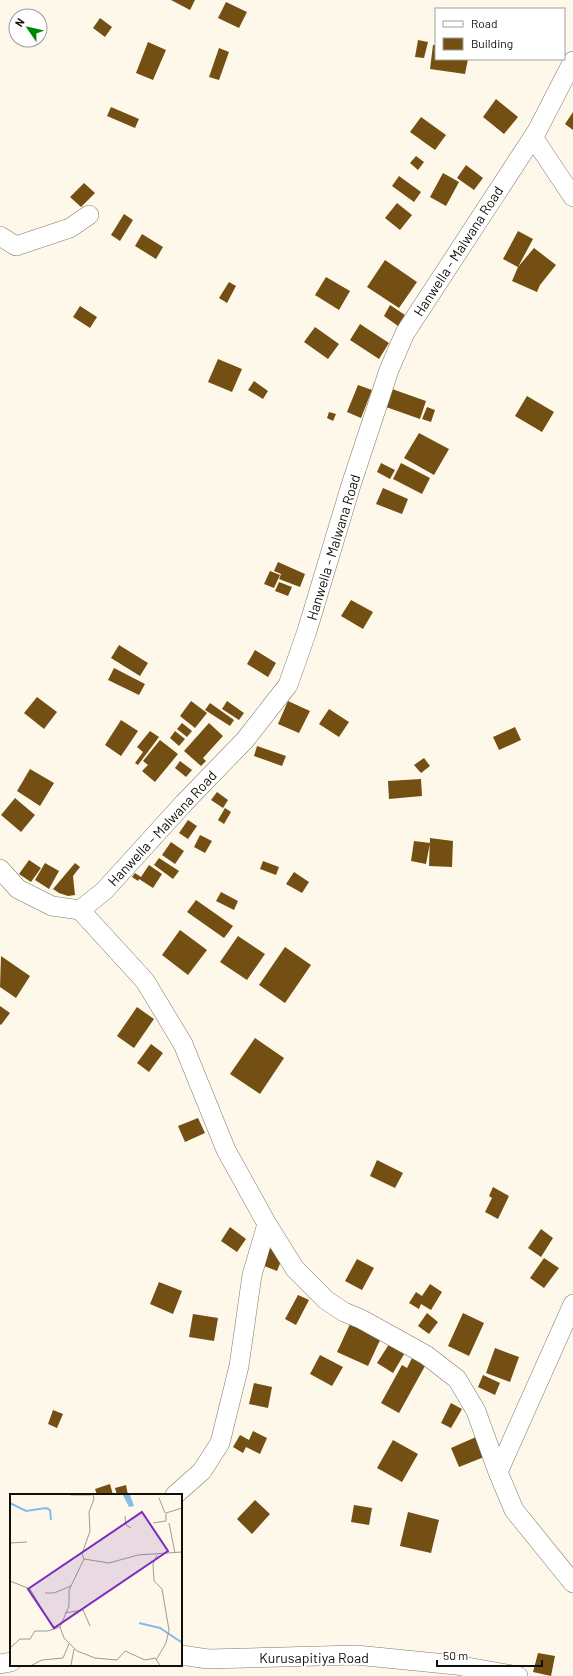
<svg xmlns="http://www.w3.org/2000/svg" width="573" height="1676" viewBox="0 0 573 1676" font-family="Barlow,sans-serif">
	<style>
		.building { fill: #734f14 }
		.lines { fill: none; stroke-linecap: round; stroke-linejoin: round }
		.minor-casing { stroke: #7f7a6d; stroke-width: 20 }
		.minor { stroke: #fff; stroke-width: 19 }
		.labels { text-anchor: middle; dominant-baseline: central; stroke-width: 4; stroke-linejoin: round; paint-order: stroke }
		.street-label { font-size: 14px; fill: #100f0a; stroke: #fff }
		.inset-river { fill: none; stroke: #86bbe9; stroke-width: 2 }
		.inset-road { fill: none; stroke: #9e9b90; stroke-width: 1 }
		.view { fill: #7b2cbf; fill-opacity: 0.15; stroke: #7b2cbf; stroke-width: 2 }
		.inset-edge { fill: none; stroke: #100f0a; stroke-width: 2 }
	</style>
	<rect width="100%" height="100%" fill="#fdf8e9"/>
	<!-- building -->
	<path class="building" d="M 171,0 L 195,0 L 190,10 Z
		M 226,2 L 247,12 L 239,28 L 218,18 Z
		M 100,18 L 112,27 L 105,37 L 93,28 Z
		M 418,40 L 428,42 L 424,58 L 415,57 Z
		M 148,42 L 166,50 L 153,80 L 136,73 Z
		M 433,45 L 436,45 L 436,59 L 468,59 L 465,74 L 430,69 Z
		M 219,48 L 229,52 L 219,80 L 209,77 Z
		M 496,99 L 518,117 L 504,134 L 483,117 Z
		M 111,107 L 139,119 L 135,128 L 107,116 Z
		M 573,112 L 573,130 L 565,124 Z
		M 421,117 L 446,135 L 435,150 L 410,132 Z
		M 416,156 L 424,162 L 418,170 L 410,163 Z
		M 466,165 L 483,178 L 474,190 L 457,178 Z
		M 443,173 L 459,182 L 446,206 L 430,197 Z
		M 399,176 L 421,192 L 414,202 L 392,186 Z
		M 84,183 L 95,193 L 81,207 L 70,197 Z
		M 397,203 L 412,215 L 400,230 L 385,218 Z
		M 124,214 L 133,220 L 120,241 L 111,235 Z
		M 518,231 L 533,239 L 518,267 L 503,259 Z
		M 142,234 L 163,247 L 156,259 L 135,246 Z
		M 534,248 L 556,265 L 540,285 L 537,292 L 512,281 L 518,267 Z
		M 385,260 L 417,282 L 399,308 L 367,287 Z
		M 326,277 L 350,291 L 339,310 L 315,295 Z
		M 229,282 L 236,286 L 227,303 L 219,298 Z
		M 390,305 L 405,315 L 398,326 L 384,316 Z
		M 80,306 L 97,317 L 90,328 L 73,317 Z
		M 360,324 L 389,343 L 379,359 L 350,340 Z
		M 315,327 L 339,344 L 328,359 L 304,342 Z
		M 218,359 L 242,369 L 232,392 L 208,382 Z
		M 254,381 L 268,391 L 263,399 L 248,390 Z
		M 358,385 L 372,390 L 361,418 L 347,412 Z
		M 392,389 L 426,401 L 420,419 L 386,407 Z
		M 527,396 L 554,412 L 542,432 L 515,416 Z
		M 427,407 L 435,410 L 431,422 L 422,419 Z
		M 329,412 L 336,414 L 333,421 L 327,418 Z
		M 419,433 L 449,449 L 434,475 L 404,458 Z
		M 381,463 L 395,470 L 390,479 L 377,472 Z
		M 401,463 L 430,478 L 422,494 L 393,479 Z
		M 383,488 L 408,499 L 402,514 L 376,504 Z
		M 278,562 L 305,574 L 300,587 L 279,579 L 281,574 L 274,571 Z
		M 270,571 L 280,575 L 274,588 L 264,584 Z
		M 279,582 L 292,587 L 288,596 L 275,591 Z
		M 351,600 L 373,612 L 363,629 L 341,616 Z
		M 119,645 L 148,663 L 140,676 L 111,658 Z
		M 255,650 L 276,663 L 268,677 L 247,664 Z
		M 114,668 L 145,684 L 139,695 L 108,680 Z
		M 37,697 L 57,712 L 44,729 L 24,713 Z
		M 191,701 L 207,713 L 195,728 L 180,716 Z
		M 227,701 L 244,713 L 239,720 L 222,709 Z
		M 288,701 L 310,711 L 299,733 L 278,724 Z
		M 210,703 L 234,720 L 230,726 L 205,710 Z
		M 329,709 L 349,722 L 339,737 L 319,724 Z
		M 121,720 L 138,731 L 121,756 L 105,745 Z
		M 182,723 L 192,731 L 187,737 L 177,729 Z
		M 209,723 L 223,736 L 203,758 L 206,761 L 201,766 L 184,751 Z
		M 515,727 L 521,740 L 499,750 L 493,737 Z
		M 150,731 L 159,737 L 138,765 L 135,763 L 143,752 L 137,747 Z
		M 175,731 L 185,739 L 179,746 L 170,738 Z
		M 160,740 L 178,754 L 155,782 L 142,771 L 148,765 L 143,761 Z
		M 257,746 L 286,756 L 282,766 L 254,756 Z
		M 424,758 L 430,766 L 421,773 L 414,765 Z
		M 180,761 L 192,770 L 186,777 L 175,768 Z
		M 30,769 L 54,783 L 40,806 L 17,791 Z
		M 421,779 L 422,796 L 389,799 L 388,781 Z
		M 217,792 L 228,800 L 223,808 L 211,800 Z
		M 15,798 L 35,815 L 21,832 L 1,815 Z
		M 225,808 L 231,812 L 224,824 L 218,820 Z
		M 188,820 L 197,826 L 188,839 L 179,833 Z
		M 200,835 L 212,841 L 205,853 L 194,847 Z
		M 430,838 L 453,841 L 452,867 L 429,866 Z
		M 414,841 L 430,843 L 426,864 L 411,861 Z
		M 171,842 L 184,851 L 175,864 L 162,855 Z
		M 159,858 L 179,871 L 173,879 L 154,865 Z
		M 29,860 L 41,868 L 31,882 L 19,874 Z
		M 263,861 L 279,867 L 276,875 L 260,869 Z
		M 45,863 L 59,871 L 49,889 L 35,880 Z
		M 75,863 L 80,867 L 73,876 L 75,895 L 68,896 L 59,893 L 53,889 Z
		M 149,865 L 162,874 L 153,888 L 139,879 L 138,881 L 132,877 L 135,873 L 141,877 Z
		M 294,872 L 309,882 L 302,893 L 286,884 Z
		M 221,892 L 238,901 L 234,910 L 216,901 Z
		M 196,900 L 233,926 L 224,938 L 187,912 Z
		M 180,930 L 207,950 L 188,975 L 162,955 Z
		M 238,936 L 265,954 L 247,980 L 220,962 Z
		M 285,947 L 311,965 L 285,1003 L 259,985 Z
		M 1,956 L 30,976 L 16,998 L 0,987 Z
		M 0,1006 L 10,1013 L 1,1025 L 0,1024 Z
		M 137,1007 L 154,1019 L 134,1048 L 117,1036 Z
		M 255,1038 L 284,1058 L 260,1094 L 230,1074 Z
		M 151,1044 L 163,1053 L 149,1072 L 137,1063 Z
		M 198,1118 L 205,1133 L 185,1142 L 178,1126 Z
		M 377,1160 L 403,1173 L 395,1188 L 370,1176 Z
		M 493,1187 L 509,1196 L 498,1219 L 485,1212 L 492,1198 L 489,1196 Z
		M 230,1227 L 246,1239 L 237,1252 L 221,1241 Z
		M 541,1229 L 553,1238 L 541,1257 L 528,1248 Z
		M 266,1247 L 284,1254 L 277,1271 L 259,1264 Z
		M 544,1258 L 559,1268 L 544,1288 L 530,1278 Z
		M 357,1259 L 374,1268 L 362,1290 L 345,1281 Z
		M 159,1282 L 182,1291 L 173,1314 L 150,1304 Z
		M 430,1284 L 442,1292 L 431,1310 L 421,1304 L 419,1309 L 409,1303 L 416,1292 L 422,1296 Z
		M 298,1295 L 309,1300 L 296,1325 L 285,1319 Z
		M 427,1313 L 438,1322 L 429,1334 L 418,1326 Z
		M 463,1313 L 484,1323 L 469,1356 L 448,1346 Z
		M 193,1314 L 218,1318 L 214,1341 L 189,1337 Z
		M 350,1324 L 381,1338 L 368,1366 L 337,1352 Z
		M 391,1341 L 406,1351 L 393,1373 L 377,1363 Z
		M 495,1348 L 519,1357 L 510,1382 L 486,1373 Z
		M 320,1355 L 343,1367 L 332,1386 L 310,1374 Z
		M 412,1358 L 425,1366 L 399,1413 L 381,1403 L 402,1365 L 407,1368 Z
		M 483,1375 L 500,1383 L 495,1395 L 478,1387 Z
		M 254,1383 L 272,1387 L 268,1408 L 249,1404 Z
		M 451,1403 L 462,1409 L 451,1428 L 441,1423 Z
		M 53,1410 L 63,1414 L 57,1428 L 48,1424 Z
		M 253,1431 L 267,1438 L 260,1454 L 246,1447 L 243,1453 L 233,1447 L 240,1435 L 249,1440 Z
		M 476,1437 L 484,1457 L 459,1467 L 451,1448 Z
		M 393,1440 L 418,1454 L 402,1482 L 377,1468 Z
		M 110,1484 L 113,1495 L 97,1495 L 95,1489 Z
		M 126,1485 L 128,1495 L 117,1495 L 115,1488 Z
		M 255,1500 L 270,1514 L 252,1534 L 237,1519 Z
		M 354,1505 L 372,1508 L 369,1525 L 351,1522 Z
		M 408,1512 L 439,1520 L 431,1553 L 400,1546 Z
		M 538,1653 L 555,1656 L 551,1676 L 533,1672 Z"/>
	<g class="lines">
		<defs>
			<path id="minor" d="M 533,137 L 573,197
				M 0,236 L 16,246 L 70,228 L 89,215
				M 0,869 L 18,889 L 52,906 L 80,910 L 104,891 L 184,803 L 245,740 L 288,685 L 307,631 L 351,485 L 389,370 L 405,333 L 537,131 L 573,61
				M 80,910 L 145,981 L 183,1044 L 226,1150 L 267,1224 L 295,1269 L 326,1300 L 344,1312 L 361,1319 L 426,1355 L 457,1379 L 476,1411 L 498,1472 L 514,1510 L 573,1583
				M 498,1472 L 573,1304
				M 175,1495 L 202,1471 L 220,1443 L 239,1366 L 252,1275 L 267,1224
				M 181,1655 L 208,1659 L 356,1655 L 456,1665 L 518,1676
				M 0,1664 L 11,1662"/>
		</defs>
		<!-- minor casing -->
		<use href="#minor" class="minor-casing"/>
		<!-- minor -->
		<use href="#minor" class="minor"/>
	</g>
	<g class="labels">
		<!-- street labels -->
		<g class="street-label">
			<text transform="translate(458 251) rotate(-57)">Hanwella - Malwana Road</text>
			<text transform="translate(333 547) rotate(-73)">Hanwella - Malwana Road</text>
			<text transform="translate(162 828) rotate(-47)">Hanwella - Malwana Road</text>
			<text x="314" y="1657">Kurusapitiya Road</text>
		</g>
	</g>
	<!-- overview -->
	<g transform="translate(10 1494)">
		<rect width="172" height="172" fill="#fdf8e9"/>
		<path d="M 113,1 L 120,1 L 124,12 L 119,13 Z" fill="#86bbe9"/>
		<path class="inset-river" d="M 0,9 L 16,17 L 36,14 L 40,16 L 41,26M 129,129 L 150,134 L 171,148"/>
		<path class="inset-road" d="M 61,1 L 81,1M 83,1 L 84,5 L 79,18 L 80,37 L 72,60 L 74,65 L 99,69 L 128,61 L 172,58M 149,4 L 155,19M 115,22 L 116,31 L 121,34M 143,29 L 156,27 L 156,19 L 172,14M 159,29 L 165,59M 0,49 L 17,48M 74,65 L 59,96 L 59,112 L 50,133 L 54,144 L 67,157 L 85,164 L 107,166 L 115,157 L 135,166 L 145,164 L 150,171M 0,87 L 20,95 L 44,135M 35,99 L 44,99 L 61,92M 55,119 L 73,116 L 80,132M 0,154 L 10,145 L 20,145 L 25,137 L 38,137 L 50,133M 146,166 L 156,149 L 159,136 L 152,95 L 144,87 L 143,70 L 147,61M 22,171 L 32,166 L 53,164 L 59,150M 61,171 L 64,155"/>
		<path class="view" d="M 132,18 L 158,57 L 44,134 L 18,95 Z"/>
		<rect width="172" height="172" class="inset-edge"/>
	</g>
	<!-- legend -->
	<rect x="435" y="8" width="130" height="52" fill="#ffffff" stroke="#9f9f9d"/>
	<rect x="443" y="21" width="20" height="6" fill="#ffffff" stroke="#9f9f9d"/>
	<text x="471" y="28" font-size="12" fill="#100f0a">Road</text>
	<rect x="443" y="38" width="20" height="12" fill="#734f14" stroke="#9f9f9d"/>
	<text x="471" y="48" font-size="12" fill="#100f0a">Building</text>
	<!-- north arrow -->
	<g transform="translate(28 28) rotate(304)"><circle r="19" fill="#ffffff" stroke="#9f9f9d"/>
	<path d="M0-3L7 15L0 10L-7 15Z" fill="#008403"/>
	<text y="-6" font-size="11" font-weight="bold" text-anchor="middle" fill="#100f0a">N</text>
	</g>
	<!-- scale -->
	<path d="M437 1660v6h105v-6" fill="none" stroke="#100f0a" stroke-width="2"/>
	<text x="443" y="1660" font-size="12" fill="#100f0a" stroke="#ffffff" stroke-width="3" paint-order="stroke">50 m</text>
</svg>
